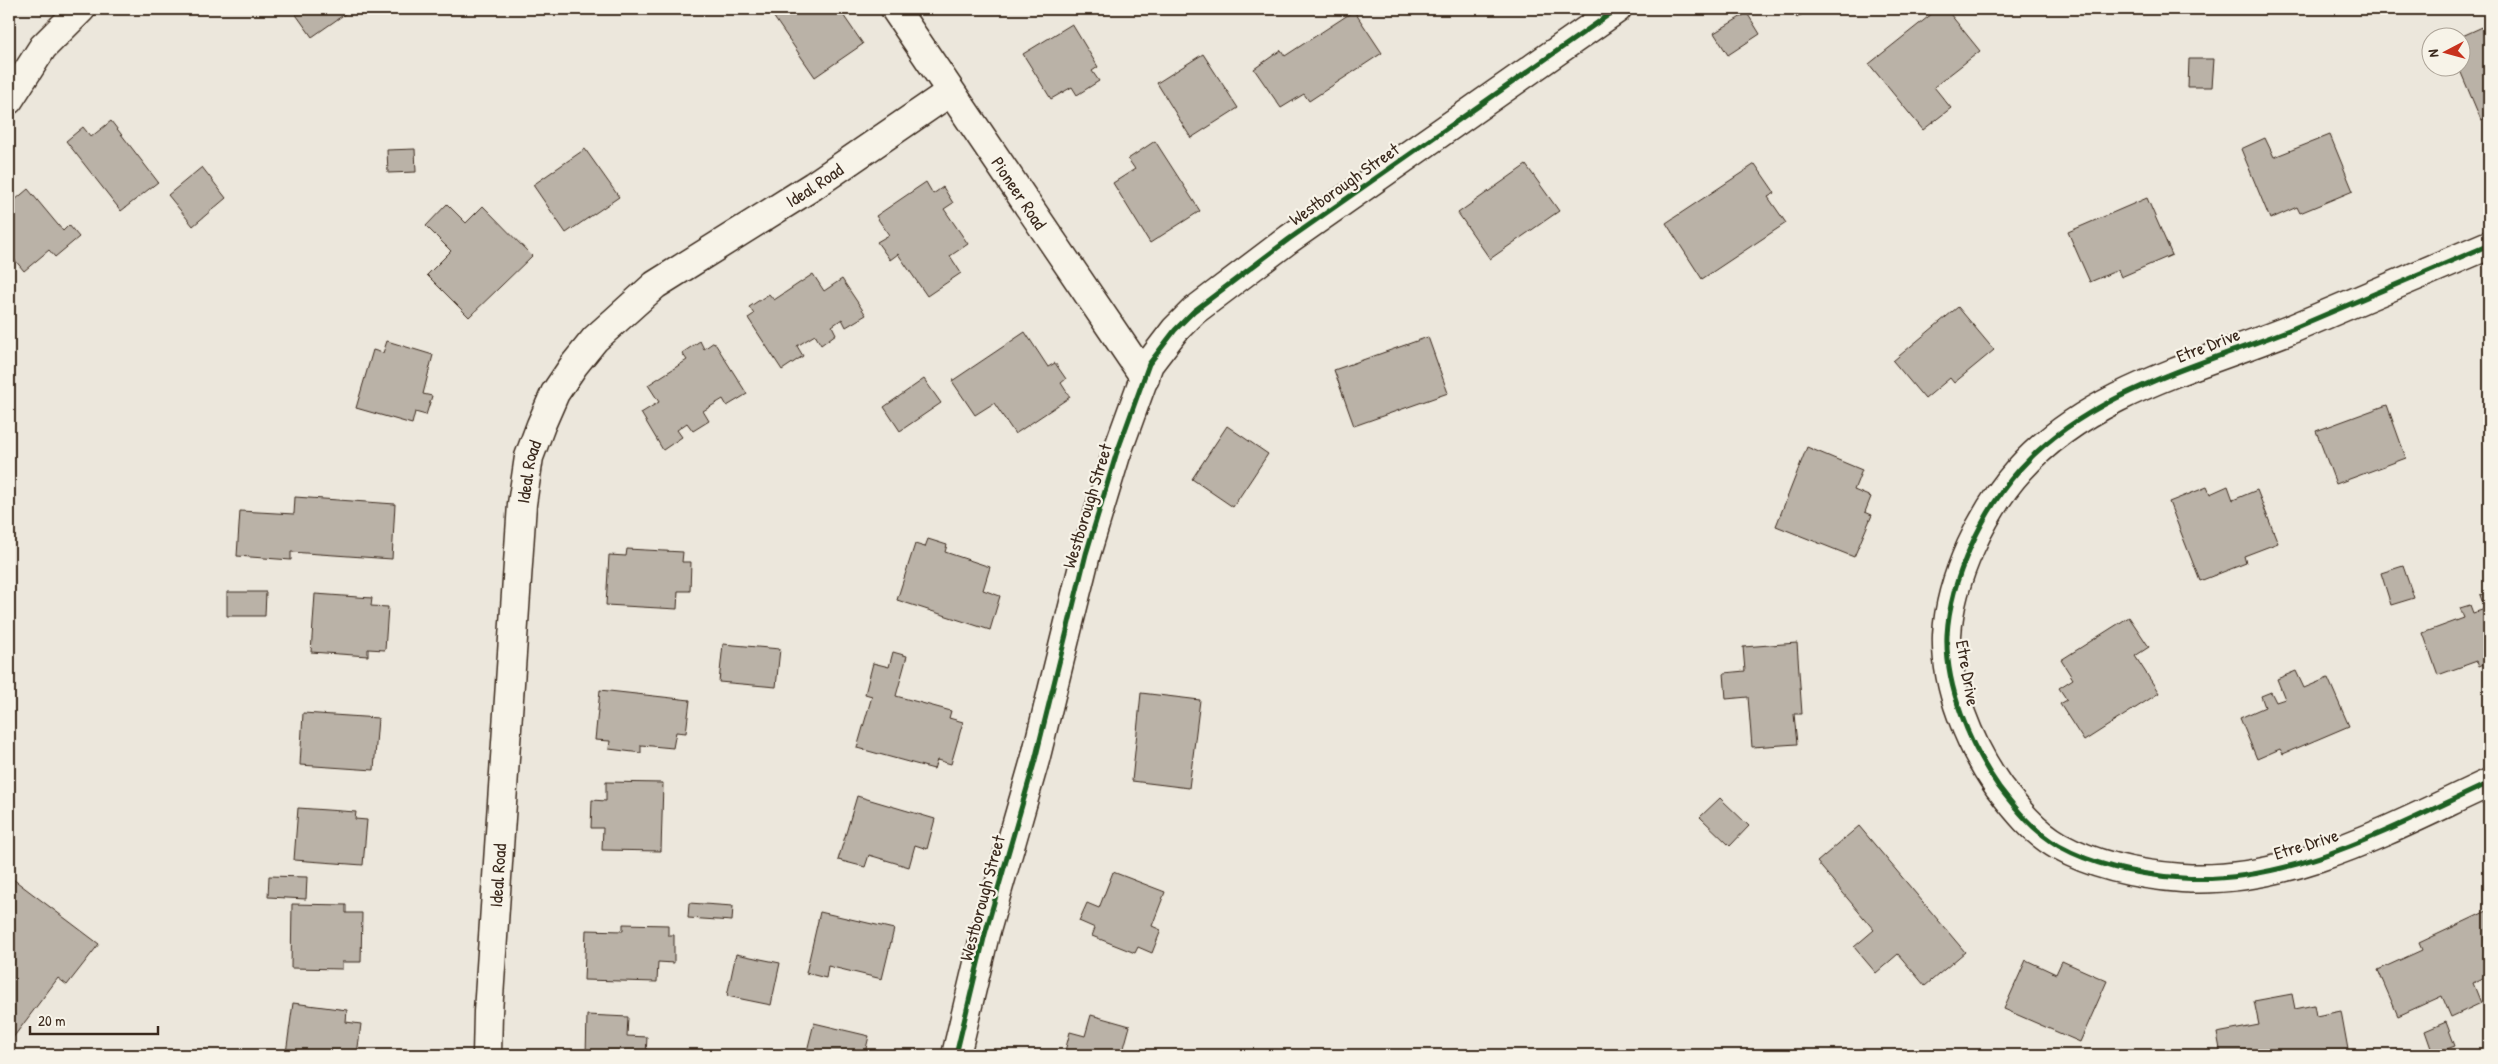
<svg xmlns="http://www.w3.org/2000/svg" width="2498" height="1064" viewBox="0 0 2498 1064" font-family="'Patrick Hand',sans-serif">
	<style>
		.building { fill: #bab2a7; stroke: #3b2a1e }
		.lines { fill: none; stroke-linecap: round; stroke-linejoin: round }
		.street-casing { stroke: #3b2a1e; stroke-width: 31 }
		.secondary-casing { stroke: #3b2a1e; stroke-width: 31 }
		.street { stroke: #f7f3e8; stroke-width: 28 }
		.secondary { stroke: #f7f3e8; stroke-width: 28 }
		.cycleway-casing { stroke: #f7f3e8; stroke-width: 8 }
		.cycleway { stroke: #1b5e20; stroke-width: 5 }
		.labels { text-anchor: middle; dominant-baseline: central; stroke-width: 4.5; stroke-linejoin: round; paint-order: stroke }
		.street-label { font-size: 18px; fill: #3b2a1e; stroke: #f7f3e8 }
	</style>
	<rect width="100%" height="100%" fill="#ece7dc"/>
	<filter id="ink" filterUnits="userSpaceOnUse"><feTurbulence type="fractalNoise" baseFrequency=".02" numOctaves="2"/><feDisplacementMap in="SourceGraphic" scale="10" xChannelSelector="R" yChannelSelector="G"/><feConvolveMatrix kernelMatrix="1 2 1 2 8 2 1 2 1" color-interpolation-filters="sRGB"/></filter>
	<g filter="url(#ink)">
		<!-- building -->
		<path class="building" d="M 292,9 L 352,9 L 312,37 Z
			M 776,9 L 839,9 L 863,44 L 815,77 L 771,13 Z
			M 1789,9 L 1809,9 L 1797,18 Z
			M 1938,9 L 1946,9 L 1980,51 L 1934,87 L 1951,108 L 1923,130 L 1869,64 Z
			M 1354,11 L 1382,53 L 1309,101 L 1304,94 L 1281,108 L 1254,69 L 1281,50 L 1285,56 Z
			M 1747,13 L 1760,34 L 1728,55 L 1714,33 Z
			M 1072,24 L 1098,67 L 1092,71 L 1099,81 L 1077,95 L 1072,87 L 1051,99 L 1023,54 Z
			M 2489,24 L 2489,117 L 2481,120 L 2459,68 L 2460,38 L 2458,38 Z
			M 1203,54 L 1238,108 L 1191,138 L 1157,83 Z
			M 2189,59 L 2214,59 L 2212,87 L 2188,87 Z
			M 111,121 L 158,182 L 121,211 L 66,141 L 83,127 L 91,137 Z
			M 2330,135 L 2353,191 L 2300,213 L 2297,207 L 2270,219 L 2241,149 L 2265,138 L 2274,157 Z
			M 1155,141 L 1200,211 L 1150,243 L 1113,183 L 1135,169 L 1128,159 Z
			M 415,149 L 416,172 L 388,173 L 387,150 Z
			M 585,149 L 619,197 L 566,233 L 533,185 Z
			M 1755,164 L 1775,193 L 1768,197 L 1786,223 L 1702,279 L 1666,223 Z
			M 1526,165 L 1559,211 L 1490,259 L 1458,213 Z
			M 202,167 L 226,198 L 193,226 L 168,195 Z
			M 926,182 L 933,194 L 943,187 L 953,203 L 944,209 L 968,244 L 950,256 L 961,273 L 927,296 L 898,254 L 890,260 L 877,242 L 889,235 L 876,216 Z
			M 28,189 L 63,231 L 69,225 L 79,237 L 55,257 L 49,250 L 24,271 L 9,253 L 9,194 L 15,200 Z
			M 2147,198 L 2172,255 L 2121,277 L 2118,270 L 2090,282 L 2068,232 Z
			M 447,204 L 466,223 L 483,206 L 532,256 L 469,317 L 427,275 L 451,251 L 426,226 Z
			M 813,274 L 824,291 L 842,279 L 866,315 L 846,327 L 842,319 L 832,326 L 836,334 L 821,345 L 815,335 L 797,346 L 803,356 L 782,370 L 748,318 L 754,314 L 749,307 L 769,294 L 774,300 Z
			M 1958,307 L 1994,350 L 1954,383 L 1950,378 L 1925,399 L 1893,361 Z
			M 1025,332 L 1048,367 L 1055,363 L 1066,379 L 1061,383 L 1070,397 L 1015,434 L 994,403 L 975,415 L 952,381 Z
			M 1428,337 L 1448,393 L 1354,426 L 1334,370 Z
			M 387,341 L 433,355 L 423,394 L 432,396 L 426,415 L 415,412 L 412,424 L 356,408 L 373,350 L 383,353 Z
			M 700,341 L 704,349 L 714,342 L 747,394 L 727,406 L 723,399 L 703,411 L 709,421 L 693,431 L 687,423 L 677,430 L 682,437 L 663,450 L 641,413 L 659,402 L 648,385 L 687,360 L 682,353 Z
			M 924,379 L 941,403 L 900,431 L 884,407 Z
			M 2387,405 L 2406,458 L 2336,484 L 2316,431 Z
			M 1227,426 L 1268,454 L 1233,507 L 1192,479 Z
			M 1807,447 L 1862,470 L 1854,490 L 1871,497 L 1865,512 L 1872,515 L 1854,557 L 1776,526 Z
			M 2228,486 L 2233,500 L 2257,490 L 2278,543 L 2244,556 L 2246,563 L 2200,581 L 2169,502 L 2207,487 L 2210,494 Z
			M 295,497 L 395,504 L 392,559 L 291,552 L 291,560 L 237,556 L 240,511 L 294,514 Z
			M 928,539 L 947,545 L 945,552 L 990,567 L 983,590 L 1000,596 L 990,630 L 897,600 L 915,544 L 925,547 Z
			M 627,549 L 683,552 L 682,562 L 691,562 L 690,591 L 678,591 L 677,609 L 606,605 L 609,555 L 626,556 Z
			M 2403,566 L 2414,598 L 2391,605 L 2381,573 Z
			M 227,592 L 266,592 L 265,616 L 227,616 Z
			M 2489,592 L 2489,662 L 2479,666 L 2477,661 L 2438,675 L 2423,633 L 2464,618 L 2460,608 L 2470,605 L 2473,613 L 2485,609 L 2480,595 Z
			M 315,594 L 372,598 L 371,606 L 388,607 L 385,650 L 368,649 L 368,656 L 311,652 Z
			M 2129,617 L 2149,647 L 2135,656 L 2159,693 L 2084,741 L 2060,704 L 2067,700 L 2059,688 L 2073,679 L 2061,660 Z
			M 1797,643 L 1802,714 L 1794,714 L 1797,744 L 1752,747 L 1748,697 L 1726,699 L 1724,673 L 1745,671 L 1743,647 Z
			M 723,644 L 780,649 L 776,687 L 719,682 Z
			M 893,652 L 907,656 L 896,696 L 951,711 L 949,718 L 963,722 L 951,764 L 937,760 L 934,769 L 857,748 L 872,696 L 865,694 L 873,663 L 889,667 Z
			M 2296,671 L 2304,688 L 2328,678 L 2349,726 L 2283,754 L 2280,749 L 2257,759 L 2240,718 L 2265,707 L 2261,696 L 2271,692 L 2276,702 L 2285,699 L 2277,679 Z
			M 600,690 L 690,700 L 686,733 L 676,732 L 673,748 L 641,745 L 641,753 L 609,749 L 610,741 L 595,740 Z
			M 1141,693 L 1200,700 L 1189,788 L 1132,781 Z
			M 303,713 L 378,718 L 374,770 L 300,765 Z
			M 606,782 L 663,783 L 661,851 L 602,850 L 603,828 L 591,828 L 592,800 L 606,801 Z
			M 857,796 L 935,819 L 927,849 L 915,845 L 909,867 L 869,855 L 865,867 L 838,860 Z
			M 1720,798 L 1749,826 L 1730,846 L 1700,817 Z
			M 298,808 L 356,812 L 355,819 L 367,820 L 363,865 L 294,860 Z
			M 1859,826 L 1965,952 L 1925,986 L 1898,954 L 1876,973 L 1854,947 L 1874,930 L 1817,862 Z
			M 1113,872 L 1165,892 L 1152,926 L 1161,930 L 1152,953 L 1138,947 L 1135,953 L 1092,936 L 1095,928 L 1079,921 L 1087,903 L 1099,908 Z
			M 9,876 L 99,944 L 67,985 L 58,978 L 9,1043 Z
			M 269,876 L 307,877 L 306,899 L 268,897 Z
			M 689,903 L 733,906 L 732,921 L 688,918 Z
			M 292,904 L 346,905 L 346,913 L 362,913 L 361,962 L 342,962 L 342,969 L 291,968 Z
			M 2489,910 L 2489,975 L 2473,983 L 2481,1003 L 2451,1017 L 2442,996 L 2398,1016 L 2378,970 L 2422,950 L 2419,943 Z
			M 820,912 L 894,929 L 882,979 L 828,966 L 826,978 L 806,973 Z
			M 623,924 L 668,925 L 668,935 L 674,935 L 674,963 L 658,962 L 657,982 L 584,980 L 586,930 L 623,931 Z
			M 736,954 L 780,963 L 771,1005 L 727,996 Z
			M 2026,960 L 2056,974 L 2062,961 L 2107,981 L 2080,1042 L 2004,1009 Z
			M 2292,994 L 2295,1009 L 2314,1005 L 2316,1016 L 2341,1011 L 2349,1055 L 2221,1055 L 2217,1033 L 2259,1025 L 2254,1001 Z
			M 293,1003 L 347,1010 L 346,1022 L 361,1024 L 357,1055 L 286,1053 Z
			M 587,1015 L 628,1017 L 627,1036 L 647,1037 L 646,1055 L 586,1055 Z
			M 1091,1015 L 1130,1026 L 1122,1055 L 1064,1055 L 1070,1032 L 1085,1036 Z
			M 2446,1022 L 2455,1046 L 2433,1054 L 2425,1031 Z
			M 814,1023 L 869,1036 L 865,1053 L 874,1055 L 806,1055 Z"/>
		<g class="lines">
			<defs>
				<g id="street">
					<path id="s1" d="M 895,9 L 1145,378"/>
					<path d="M 9,100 L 43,47 L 81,9"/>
					<path d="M 2489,245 C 2424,273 2359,301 2294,328 C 2200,366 2090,391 2020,469 C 1983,510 1950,579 1947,635 C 1945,686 1970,746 1999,787 C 2016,809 2034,832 2059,846 C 2095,866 2141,875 2182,878 C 2291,885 2393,827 2489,783"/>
					<path id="s2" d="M 487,1055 L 488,1012 L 522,504 L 529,457 L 541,425 L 555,393 L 574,365 L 595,339 L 655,285 L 813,186 L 950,92"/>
				</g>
				<path id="secondary" d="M 956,1055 L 985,934 L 1035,760 L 1086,554 L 1116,455 L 1149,364 L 1175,330 L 1194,311 L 1289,239 L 1617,9"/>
			</defs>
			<!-- street casing -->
			<use href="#street" class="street-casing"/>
			<!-- secondary casing -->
			<use href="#secondary" class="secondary-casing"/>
			<!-- street -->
			<use href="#street" class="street"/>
			<!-- secondary -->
			<use href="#secondary" class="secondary"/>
			<defs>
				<path id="cycleway" d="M 2489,245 C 2424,273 2359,301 2294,328 C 2200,366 2090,391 2020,469 C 1983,510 1950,579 1947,635 C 1945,686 1970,746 1999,787 C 2016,809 2034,832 2059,846 C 2095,866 2141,875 2182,878 C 2291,885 2393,827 2489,783
					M 956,1055 L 985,934 L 1035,760 L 1086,554 L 1116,455 L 1149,364 L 1175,330 L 1194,311 L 1289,239 L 1617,9"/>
			</defs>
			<!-- cycleway casing -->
			<use href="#cycleway" class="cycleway-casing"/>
			<!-- cycleway -->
			<use href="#cycleway" class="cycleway"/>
		</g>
	</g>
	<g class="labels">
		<!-- street labels -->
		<g class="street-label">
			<text stroke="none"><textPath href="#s2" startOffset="1005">Ideal Road</textPath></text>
			<text transform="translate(1344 184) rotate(-35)">Westborough Street</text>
			<text stroke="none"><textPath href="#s1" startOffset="222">Pioneer Road</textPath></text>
			<text transform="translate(2208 345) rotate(-21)">Etre Drive</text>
			<text stroke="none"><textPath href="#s2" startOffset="585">Ideal Road</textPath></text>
			<text transform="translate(1087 506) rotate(-73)">Westborough Street</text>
			<text transform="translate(1968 673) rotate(80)">Etre Drive</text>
			<text transform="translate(2306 844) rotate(-17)">Etre Drive</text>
			<text stroke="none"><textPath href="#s2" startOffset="180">Ideal Road</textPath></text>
			<text transform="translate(982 898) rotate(-75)">Westborough Street</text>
		</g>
	</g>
	<!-- margin -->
	<rect width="2498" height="1064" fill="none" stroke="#f7f3e8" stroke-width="30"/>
	<rect x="15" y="15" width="2468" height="1034" fill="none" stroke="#3b2a1e" stroke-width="2" filter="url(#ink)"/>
	<!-- north arrow -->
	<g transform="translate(2446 52) rotate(264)"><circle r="24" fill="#f7f3e8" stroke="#aca397"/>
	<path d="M0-4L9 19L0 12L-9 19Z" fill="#c8321e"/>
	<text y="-8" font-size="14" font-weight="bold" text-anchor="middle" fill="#3b2a1e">N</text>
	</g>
	<!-- scale -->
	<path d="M30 1026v8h128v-8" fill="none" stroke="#3b2a1e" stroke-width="2.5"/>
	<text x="38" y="1026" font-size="15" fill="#3b2a1e" stroke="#f7f3e8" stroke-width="4" paint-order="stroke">20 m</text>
</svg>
